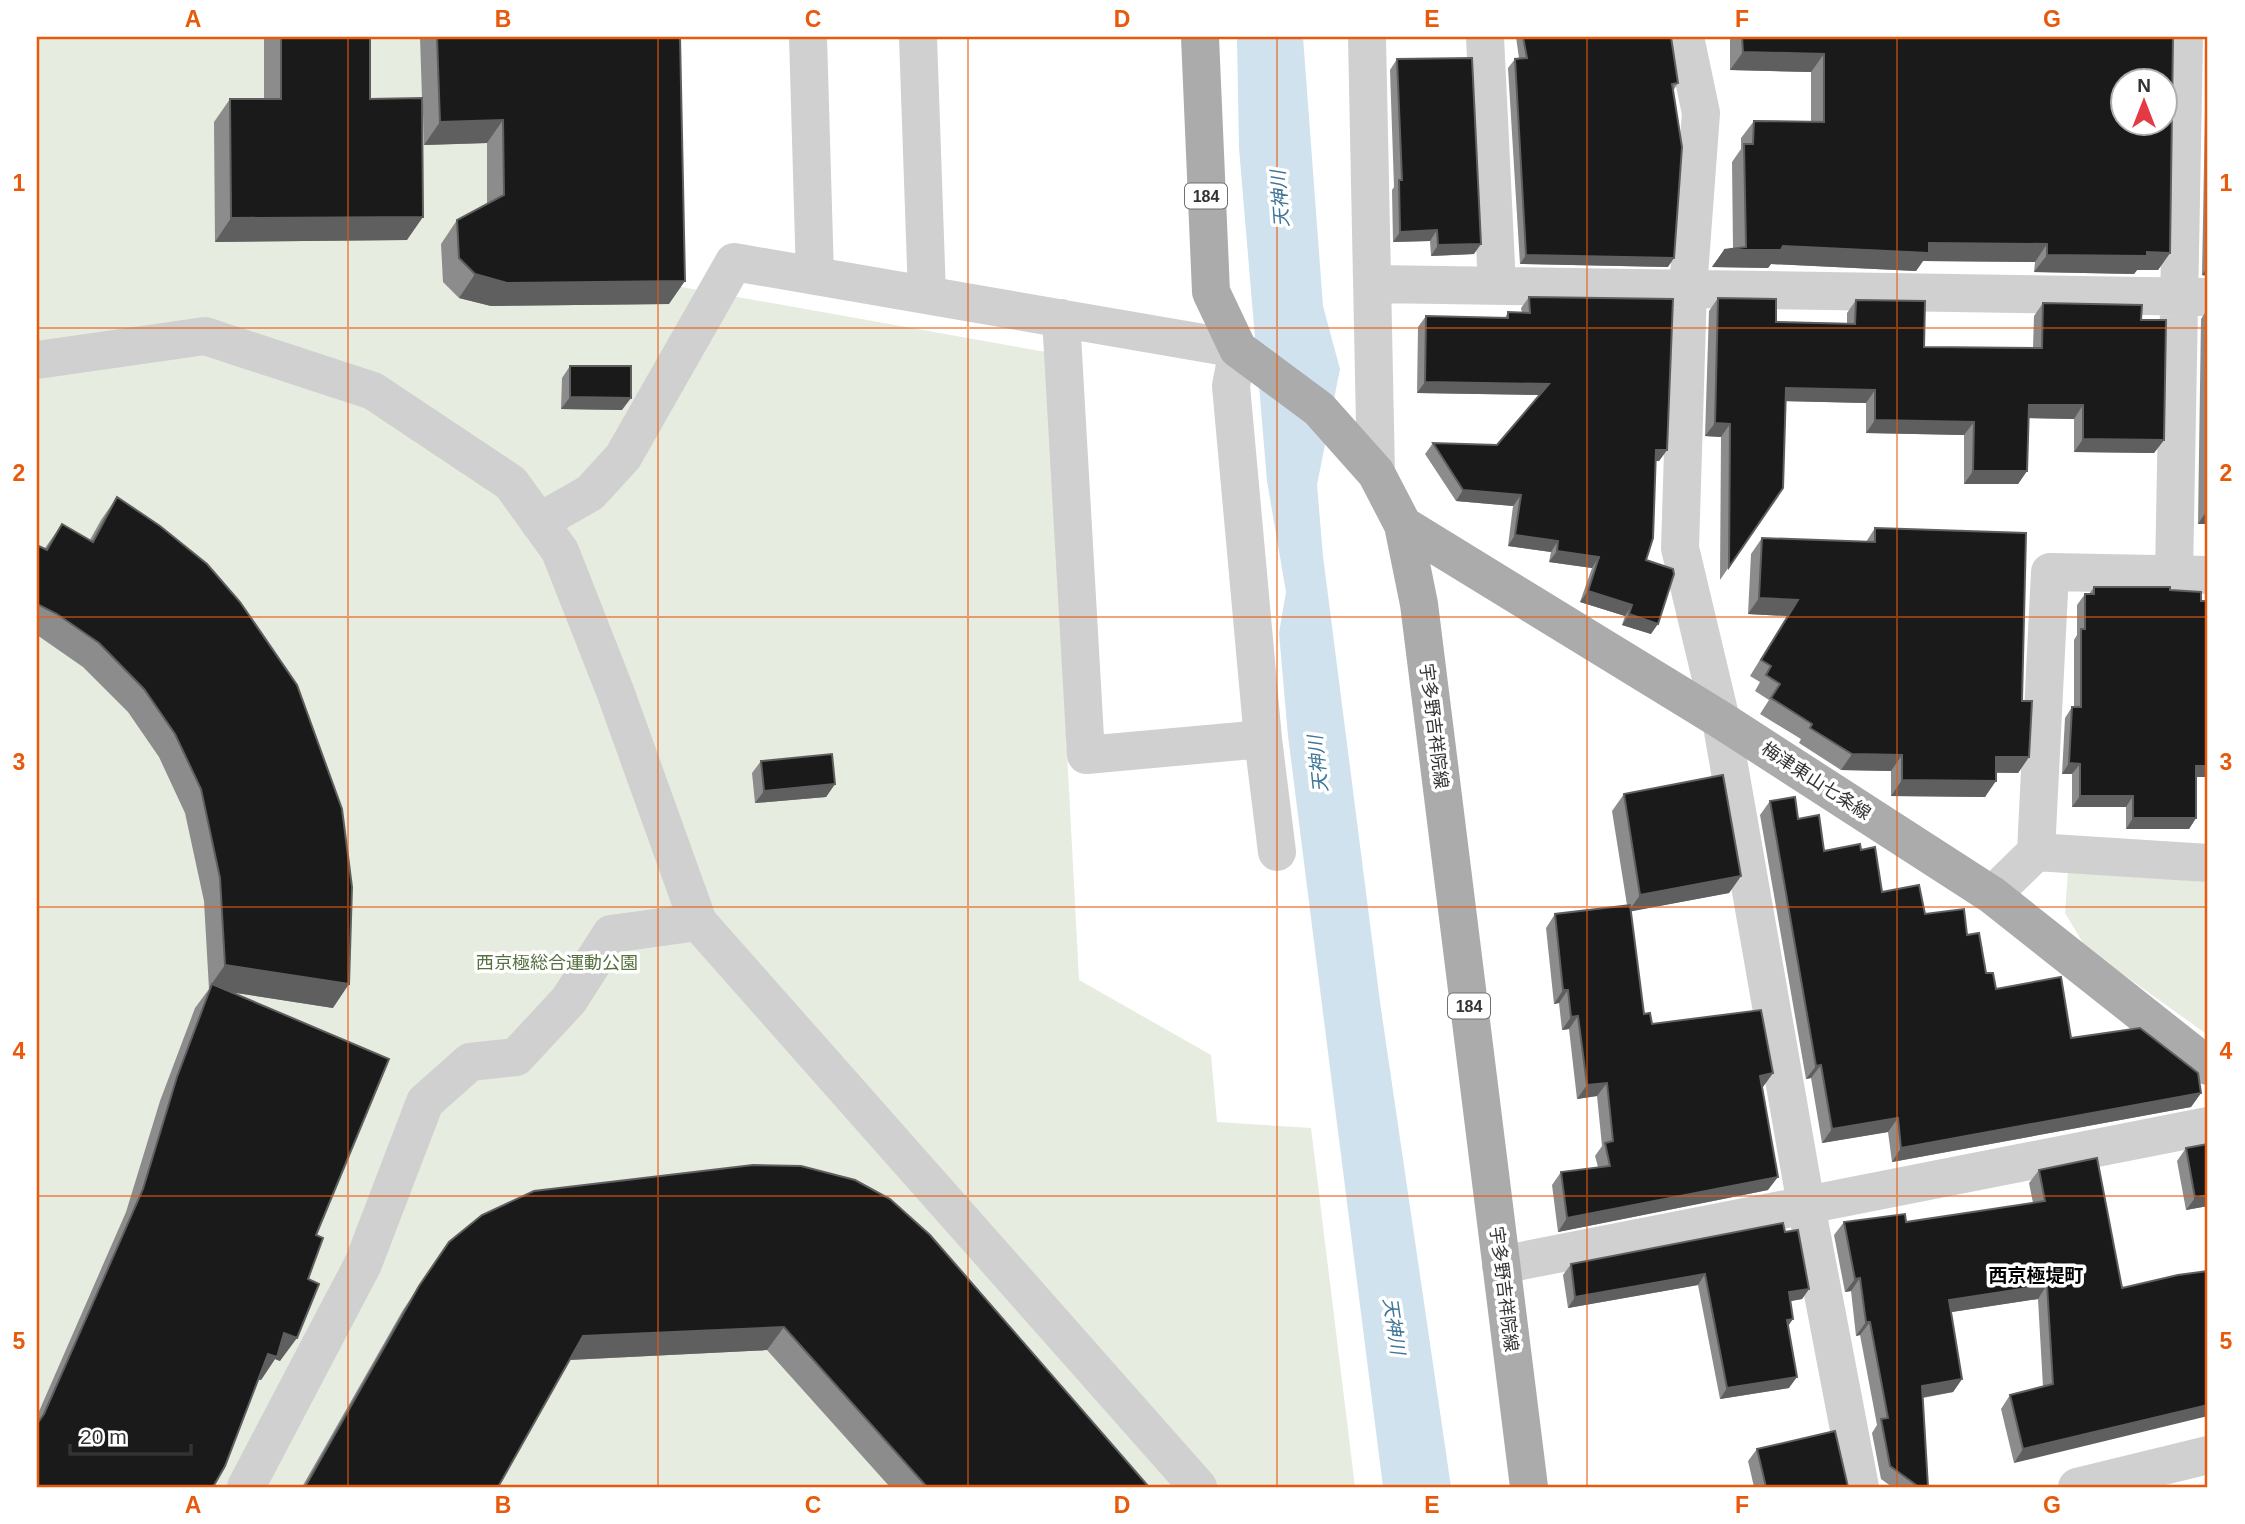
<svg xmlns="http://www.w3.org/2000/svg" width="2245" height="1524" viewBox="0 0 2245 1524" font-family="Arial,'Noto Sans JP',sans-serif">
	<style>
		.green { fill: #e6ecdf }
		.water { fill: #cfe2ee }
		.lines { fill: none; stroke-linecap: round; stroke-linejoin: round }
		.minor { stroke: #d0d0d0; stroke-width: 38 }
		.major { stroke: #ababab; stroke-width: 38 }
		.wall { fill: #8c8c8c }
		.shaded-wall { fill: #5f5f5f }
		.building { fill: #1a1a1a; stroke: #5f5f5f; stroke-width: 2; fill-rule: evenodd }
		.grid { fill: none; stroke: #e8590c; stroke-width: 2; stroke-opacity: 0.55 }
		.labels { text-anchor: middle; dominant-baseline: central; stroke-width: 7; stroke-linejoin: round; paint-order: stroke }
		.shield { fill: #fff; stroke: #707070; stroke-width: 2 }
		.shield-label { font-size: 16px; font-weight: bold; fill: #333 }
		.street-label { font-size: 18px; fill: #333; stroke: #fff }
		.park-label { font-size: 18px; fill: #56703f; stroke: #fff }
		.water-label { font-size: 19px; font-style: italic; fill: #3f7597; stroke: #fff }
		.neighbourhood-label { font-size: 19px; font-weight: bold; fill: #000; stroke: #fff }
		.neatline { fill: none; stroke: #e8590c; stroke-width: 2.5 }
		.grid-label { font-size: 23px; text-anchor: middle; font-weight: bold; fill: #e8590c }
	</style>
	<rect width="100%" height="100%" fill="#fff"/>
	<!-- green -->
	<path class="green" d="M 37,37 L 671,37 L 676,286 L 1046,352 L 1079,980 L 1211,1055 L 1217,1122 L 1311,1128 L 1355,1487 L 37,1487 Z
		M 2068,871 L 2208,882 L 2208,1035 L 2086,948 L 2065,913 Z"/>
	<!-- water -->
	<path class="water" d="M 1237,37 L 1303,37 L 1323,306 L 1340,369 L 1317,485 L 1323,556 L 1380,1002 L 1451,1487 L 1383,1487 L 1288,736 L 1279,633 L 1286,592 L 1267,481 L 1239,148 Z"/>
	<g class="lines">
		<!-- minor -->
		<path class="minor" d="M 808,37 L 815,276
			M 918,37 L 927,295
			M 1367,37 L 1376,473
			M 1485,37 L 1497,286
			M 1685,37 L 1701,113 L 1688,289 L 1680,548 L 1721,720 L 1806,1205 L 1860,1487
			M 1374,284 L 2208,297
			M 1061,318 L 1086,755 L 1263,739
			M 37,360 L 205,336 L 373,391 L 511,483 L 560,551 L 615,691 L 698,922 L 1198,1487
			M 539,522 L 590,493 L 623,457 L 734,262 L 1238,349 L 1231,386 L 1263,739 L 1277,852
			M 2174,574 L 2184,37
			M 2036,852 L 2208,863
			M 1992,895 L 2036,852 L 2050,572 L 2208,575
			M 1501,1265 L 2208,1126
			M 246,1487 L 363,1264 L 425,1102 L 470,1062 L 516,1057 L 569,1000 L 611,934 L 698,922
			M 2077,1487 L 2208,1455"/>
		<!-- major -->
		<path class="major" d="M 1200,37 L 1211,292 L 1238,349 L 1319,409 L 1376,473 L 1403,525 L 1419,604 L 1529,1487
			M 1403,525 L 1721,720 L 1992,895 L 2208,1066"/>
	</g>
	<!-- wall -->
	<path class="wall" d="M 264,37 L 370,37 L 370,99 L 422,98 L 420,37 L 680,37 L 669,304 L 491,306 L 459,298 L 443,282 L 441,244 L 457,220 L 487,204 L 487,143 L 424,145 L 423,113 L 407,240 L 215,242 L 214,122 L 230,99 L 264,99 Z
		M 1516,37 L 1671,37 L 1678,83 L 1673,91 L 1668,267 L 1520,264 L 1508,68 L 1515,59 L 1519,58 Z
		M 1730,37 L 2173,37 L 2170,253 L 2158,270 L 2137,270 L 2134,274 L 2034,272 L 2035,262 L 1923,261 L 1916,271 L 1771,264 L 1768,268 L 1712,267 L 1724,250 L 1733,248 L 1732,162 L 1741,149 L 1741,138 L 1754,121 L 1811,122 L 1811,72 L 1730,70 Z
		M 2208,51 L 2208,276 L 2202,275 L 2206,55 Z
		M 1397,59 L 1474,254 L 1431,256 L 1430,241 L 1393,242 L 1392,190 L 1394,187 L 1390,70 Z
		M 1529,297 L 1667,450 L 1659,461 L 1655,461 L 1646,560 L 1651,634 L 1622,625 L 1625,616 L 1580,602 L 1592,568 L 1549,562 L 1551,552 L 1508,546 L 1513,506 L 1456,501 L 1425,454 L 1433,443 L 1497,445 L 1540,395 L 1417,393 L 1418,327 L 1426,316 L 1505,318 L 1508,312 L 1522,313 L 1521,308 Z
		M 1718,298 L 1776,322 L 1847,323 L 1847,313 L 1856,300 L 1924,347 L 2033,348 L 2034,316 L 2043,303 L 2141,320 L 2164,440 L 2154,453 L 2074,452 L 2074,419 L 2029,418 L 2027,471 L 2018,484 L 1964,484 L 1964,435 L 1866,433 L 1866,403 L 1786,401 L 1783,488 L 1720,580 L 1721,437 L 1705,436 L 1709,311 Z
		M 2208,308 L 2208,524 L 2198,524 L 2201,319 Z
		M 570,366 L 622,410 L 561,409 L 562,378 Z
		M 117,497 L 333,1008 L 230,992 L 316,1235 L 280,1361 L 275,1359 L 261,1380 L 258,1380 L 37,1487 L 37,1416 L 126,1212 L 160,1101 L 195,1008 L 209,989 L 204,901 L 185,813 L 159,757 L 128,712 L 83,667 L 37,635 L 37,545 L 45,548 L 62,524 L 90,540 L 101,520 Z
		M 1875,528 L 2022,701 L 2029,757 L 2018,773 L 1996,773 L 1985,797 L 1891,796 L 1891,771 L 1841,770 L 1799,743 L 1801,739 L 1760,714 L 1769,700 L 1755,691 L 1760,682 L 1750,676 L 1787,616 L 1748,614 L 1751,554 L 1762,538 L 1866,542 Z
		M 2094,587 L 2208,777 L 2196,777 L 2196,818 L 2189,829 L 2126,829 L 2126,807 L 2072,807 L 2072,774 L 2062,774 L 2065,718 L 2072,707 L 2074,707 L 2074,640 L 2077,635 L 2077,605 L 2085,594 L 2089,594 Z
		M 761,761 L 835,784 L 826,797 L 755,803 L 752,773 Z
		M 1624,794 L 1741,876 L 1729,893 L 1631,911 L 1644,1014 L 1652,1024 L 1773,1073 L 1762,1087 L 1768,1190 L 1558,1232 L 1552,1185 L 1561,1172 L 1598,1167 L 1595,1156 L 1602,1146 L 1597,1096 L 1577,1099 L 1569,1029 L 1562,1030 L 1559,1003 L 1554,1004 L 1546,928 L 1555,914 L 1627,905 L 1612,811 Z
		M 1770,801 L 1798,819 L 1824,851 L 1861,850 L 1882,892 L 1967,935 L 1986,973 L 1996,989 L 2071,1038 L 2201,1093 L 2191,1107 L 1892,1162 L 1888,1132 L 1822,1143 L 1811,1078 L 1806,1079 L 1760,815 Z
		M 2208,1144 L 2208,1206 L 2186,1210 L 2177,1161 L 2186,1148 Z
		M 2039,1170 L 2122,1288 L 2178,1275 L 2014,1463 L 2001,1409 L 2010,1395 L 2043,1387 L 2038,1299 L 1951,1312 L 1962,1379 L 1953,1392 L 1923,1398 L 1928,1487 L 1892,1487 L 1881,1479 L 1872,1433 L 1877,1425 L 1860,1335 L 1856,1336 L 1851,1291 L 1845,1292 L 1834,1235 L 1844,1222 L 1906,1222 L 2033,1203 L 2029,1183 Z
		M 534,1191 L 1149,1487 L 890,1487 L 767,1350 L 570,1360 L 498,1487 L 302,1487 L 403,1310 L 449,1242 Z
		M 1785,1232 L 1809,1289 L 1802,1299 L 1790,1301 L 1788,1326 L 1789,1388 L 1720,1399 L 1698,1285 L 1568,1308 L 1563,1275 L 1571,1264 Z
		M 1757,1449 L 1848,1487 L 1754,1487 L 1748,1461 Z"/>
	<!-- shaded-wall -->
	<path class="shaded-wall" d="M 1743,52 L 1824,54 L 1811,72 L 1730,70 Z
		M 503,120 L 487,143 L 424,145 L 440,122 Z
		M 423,217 L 407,240 L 215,242 L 231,218 Z
		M 1437,230 L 1430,241 L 1393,242 L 1400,232 Z
		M 1929,243 L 2047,244 L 2035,262 L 1923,261 L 1916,271 L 1771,264 L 1768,268 L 1712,267 L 1724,250 L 1783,246 Z
		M 1481,244 L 1474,254 L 1431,256 L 1438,245 Z
		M 2147,252 L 2170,253 L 2158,270 L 2137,270 L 2134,274 L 2034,272 L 2047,255 Z
		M 1526,255 L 1674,258 L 1668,267 L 1520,264 Z
		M 2208,266 L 2208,276 L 2202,275 Z
		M 475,274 L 685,281 L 669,304 L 491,306 L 459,298 Z
		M 1425,382 L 1549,384 L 1541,395 L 1417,393 Z
		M 1786,388 L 1875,390 L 1866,403 L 1777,401 Z
		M 570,397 L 631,398 L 622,410 L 561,409 Z
		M 2029,405 L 2083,405 L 2074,419 L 2020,418 Z
		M 1875,420 L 1974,422 L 1964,435 L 1866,433 Z
		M 1715,423 L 1730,424 L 1721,437 L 1705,436 Z
		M 2083,439 L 2164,440 L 2154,453 L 2074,452 Z
		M 1656,450 L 1667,450 L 1659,461 L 1648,461 Z
		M 1973,471 L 2027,471 L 2018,484 L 1964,484 Z
		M 1463,490 L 1521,495 L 1513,506 L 1456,501 Z
		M 2206,512 L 2208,512 L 2208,524 L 2198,524 Z
		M 1515,535 L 1558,541 L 1551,552 L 1508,546 Z
		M 1557,551 L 1599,557 L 1592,568 L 1549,562 Z
		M 1588,591 L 1632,605 L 1625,616 L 1580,602 Z
		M 1759,598 L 1798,600 L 1787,616 L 1748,614 Z
		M 1629,614 L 1658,624 L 1651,634 L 1622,625 Z
		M 1852,754 L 1902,755 L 1891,771 L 1841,770 Z
		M 1996,757 L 2029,757 L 2018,773 L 1985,772 Z
		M 2069,763 L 2080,764 L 2072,774 L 2062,774 Z
		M 2196,766 L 2208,766 L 2208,777 L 2189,777 Z
		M 1902,780 L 1996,781 L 1985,797 L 1891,796 Z
		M 835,784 L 826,797 L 755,803 L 764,791 Z
		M 2080,796 L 2133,796 L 2126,807 L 2072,807 Z
		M 2133,818 L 2196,818 L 2189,829 L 2126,829 Z
		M 1741,876 L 1729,893 L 1628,912 L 1640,895 Z
		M 225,965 L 349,984 L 333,1008 L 210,989 L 212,984 L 208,989 Z
		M 1563,990 L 1568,990 L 1559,1003 L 1554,1004 Z
		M 1578,1016 L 1569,1029 L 1562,1030 L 1571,1017 Z
		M 1821,1065 L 1811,1078 L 1806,1079 L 1816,1066 Z
		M 1773,1073 L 1763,1087 L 1750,1089 L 1760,1076 Z
		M 1607,1083 L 1597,1096 L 1577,1099 L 1587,1085 Z
		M 2201,1093 L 2191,1107 L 1892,1162 L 1901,1148 Z
		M 1898,1118 L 1888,1132 L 1822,1143 L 1832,1129 Z
		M 1778,1177 L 1768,1190 L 1558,1232 L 1567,1218 Z
		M 2208,1195 L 2208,1206 L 2186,1210 L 2195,1198 Z
		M 1705,1274 L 1698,1285 L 1568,1308 L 1575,1297 Z
		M 1860,1278 L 1851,1291 L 1845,1292 L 1855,1279 Z
		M 2047,1285 L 2038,1299 L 1939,1314 L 1949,1300 Z
		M 1809,1289 L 1802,1299 L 1781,1303 L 1789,1292 Z
		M 1793,1319 L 1786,1329 L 1787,1320 Z
		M 1866,1322 L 1870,1322 L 1860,1335 L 1856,1336 Z
		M 784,1327 L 767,1350 L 567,1360 L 583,1336 Z
		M 284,1333 L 297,1338 L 280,1361 L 275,1359 L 261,1380 L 252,1377 Z
		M 1797,1377 L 1789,1388 L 1720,1399 L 1727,1388 Z
		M 1962,1379 L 1953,1392 L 1913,1399 L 1922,1386 Z
		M 2208,1405 L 2208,1416 L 2014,1463 L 2023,1449 Z"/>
	<!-- building -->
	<path class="building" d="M 281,37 L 370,37 L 370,99 L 422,98 L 423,217 L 231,218 L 230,99 L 281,99 Z
		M 437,37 L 680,37 L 685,281 L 507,283 L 475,274 L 459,258 L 457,220 L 504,195 L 503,120 L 440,122 Z
		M 1523,37 L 1671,37 L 1678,83 L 1672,84 L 1682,147 L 1674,258 L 1526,255 L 1515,59 L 1527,58 Z
		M 1742,37 L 2173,37 L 2170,253 L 2147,252 L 2147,256 L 2047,255 L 2047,244 L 1929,243 L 1929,253 L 1783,246 L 1781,250 L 1724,250 L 1746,247 L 1744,144 L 1753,144 L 1754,121 L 1824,122 L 1824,54 L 1743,52 ZM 2123,80 L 2165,80 L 2165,122 L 2123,122 Z
		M 1472,58 L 1481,244 L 1438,245 L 1437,230 L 1400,232 L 1399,180 L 1402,180 L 1397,59 Z
		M 1529,297 L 1673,299 L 1667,450 L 1656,450 L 1653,538 L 1646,560 L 1673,569 L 1674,574 L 1658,624 L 1629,614 L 1632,605 L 1588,591 L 1599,557 L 1557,551 L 1558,541 L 1515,535 L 1521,495 L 1463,490 L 1433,443 L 1497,445 L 1549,384 L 1425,382 L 1426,316 L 1508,318 L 1508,312 L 1530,313 Z
		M 1718,298 L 1776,299 L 1776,322 L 1855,324 L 1856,300 L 1925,301 L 1924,347 L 2042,348 L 2043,303 L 2142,305 L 2141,320 L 2166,320 L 2164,440 L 2083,439 L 2083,405 L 2029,405 L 2027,471 L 1973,471 L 1974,422 L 1875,420 L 1875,390 L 1786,388 L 1783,488 L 1729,567 L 1730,424 L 1715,423 Z
		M 570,366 L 631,366 L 631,398 L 570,397 Z
		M 2208,385 L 2208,512 L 2206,512 Z
		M 117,497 L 160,526 L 207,564 L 240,602 L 297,685 L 342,809 L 352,887 L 349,984 L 225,965 L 220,878 L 201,789 L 175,734 L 144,689 L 99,643 L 57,614 L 37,604 L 37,545 L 47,550 L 62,524 L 93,542 Z
		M 1875,528 L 2026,533 L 2022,701 L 2032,701 L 2029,757 L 1996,757 L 1996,781 L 1902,780 L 1902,755 L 1852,754 L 1810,728 L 1812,724 L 1771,698 L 1780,684 L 1766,675 L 1771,666 L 1761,660 L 1798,600 L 1759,598 L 1762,538 L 1875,542 Z
		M 2094,587 L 2170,587 L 2170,590 L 2201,592 L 2201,601 L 2208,601 L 2208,766 L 2196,766 L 2196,818 L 2133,818 L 2133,796 L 2080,796 L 2080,764 L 2069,763 L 2072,707 L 2081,707 L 2081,629 L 2085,629 L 2085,594 L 2094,594 Z
		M 832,754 L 835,784 L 764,791 L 761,761 Z
		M 1723,775 L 1741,876 L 1640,895 L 1624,794 Z
		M 1795,797 L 1798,819 L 1819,815 L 1824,851 L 1860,844 L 1861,850 L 1875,847 L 1882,892 L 1919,885 L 1925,914 L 1964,909 L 1967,935 L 1979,933 L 1986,973 L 1993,973 L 1996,989 L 2061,977 L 2071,1038 L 2140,1028 L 2198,1073 L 2201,1093 L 1901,1148 L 1898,1118 L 1832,1129 L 1821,1065 L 1816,1066 L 1770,801 Z
		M 1630,905 L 1644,1014 L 1650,1013 L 1652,1024 L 1761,1010 L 1773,1073 L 1760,1076 L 1778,1177 L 1567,1218 L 1561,1172 L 1610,1166 L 1605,1143 L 1613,1141 L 1607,1083 L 1587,1085 L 1578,1016 L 1571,1017 L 1568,990 L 1563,990 L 1555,914 Z
		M 212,984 L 389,1059 L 316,1235 L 323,1238 L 308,1279 L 319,1284 L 297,1338 L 284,1333 L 277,1357 L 268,1354 L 225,1466 L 213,1487 L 37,1487 L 37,1424 L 44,1414 L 143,1189 L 177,1077 Z
		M 2208,1144 L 2208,1195 L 2195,1198 L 2186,1148 Z
		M 2097,1158 L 2122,1288 L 2178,1275 L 2208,1271 L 2208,1405 L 2023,1449 L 2010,1395 L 2053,1384 L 2047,1285 L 1949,1300 L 1962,1379 L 1922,1386 L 1928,1487 L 1919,1487 L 1890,1466 L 1881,1419 L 1888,1418 L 1870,1322 L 1866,1322 L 1860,1278 L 1855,1279 L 1844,1222 L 1905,1214 L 1906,1222 L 2045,1201 L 2039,1170 Z
		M 753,1165 L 801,1166 L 855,1180 L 890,1199 L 930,1235 L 1149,1487 L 927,1487 L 784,1327 L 583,1336 L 498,1487 L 305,1487 L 419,1286 L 449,1242 L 482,1215 L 534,1191 Z
		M 1783,1223 L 1785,1232 L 1798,1230 L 1809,1289 L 1789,1292 L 1793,1319 L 1787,1320 L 1797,1377 L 1727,1388 L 1705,1274 L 1575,1297 L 1571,1264 Z
		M 1835,1431 L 1848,1487 L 1766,1487 L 1757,1449 Z"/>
	<!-- grid -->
	<path class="grid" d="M 348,37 L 348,1487M 658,37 L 658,1487M 968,37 L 968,1487M 1277,37 L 1277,1487M 1587,37 L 1587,1487M 1897,37 L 1897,1487M 37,328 L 2208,328M 37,617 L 2208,617M 37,907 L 2208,907M 37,1196 L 2208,1196"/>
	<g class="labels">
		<!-- shield labels -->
		<g class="shield">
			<rect x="1185" y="183.5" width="42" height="25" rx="5"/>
			<rect x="1448" y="993.5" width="42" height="25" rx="5"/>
		</g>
		<g class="shield-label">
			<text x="1206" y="196">184</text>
			<text x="1469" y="1006">184</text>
		</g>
		<!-- street labels -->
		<g class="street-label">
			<text transform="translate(1434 726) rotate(83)">宇多野吉祥院線</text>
			<text transform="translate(1816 781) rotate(33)">梅津東山七条線</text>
			<text transform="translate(1504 1289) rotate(83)">宇多野吉祥院線</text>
		</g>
		<!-- park labels -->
		<g class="park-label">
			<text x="557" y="963">西京極総合運動公園</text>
		</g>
		<!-- water labels -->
		<g class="water-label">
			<text transform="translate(1280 199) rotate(-94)">天神川</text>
			<text transform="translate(1318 764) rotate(-96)">天神川</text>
			<text transform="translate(1394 1326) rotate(82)">天神川</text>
		</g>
		<!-- neighbourhood labels -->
		<g class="neighbourhood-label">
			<text x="2036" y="1275">西京極堤町</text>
		</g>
	</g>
	<!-- border -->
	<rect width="2245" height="1524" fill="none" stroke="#ffffff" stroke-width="77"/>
	<!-- north arrow -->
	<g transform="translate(2144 102)"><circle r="33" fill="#ffffff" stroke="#adadad" stroke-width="2"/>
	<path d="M0-5L12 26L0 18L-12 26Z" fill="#e63946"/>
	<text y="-10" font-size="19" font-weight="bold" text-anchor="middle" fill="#333333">N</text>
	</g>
	<!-- scale -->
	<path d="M70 1444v10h121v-10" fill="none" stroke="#333333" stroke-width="3.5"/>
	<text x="80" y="1444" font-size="21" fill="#333333" stroke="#ffffff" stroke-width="5" paint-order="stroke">20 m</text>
	<rect x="38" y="38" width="2168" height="1448" class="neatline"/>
	<g class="grid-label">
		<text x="193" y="27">A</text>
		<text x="503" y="27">B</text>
		<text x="813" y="27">C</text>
		<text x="1122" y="27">D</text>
		<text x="1432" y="27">E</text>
		<text x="1742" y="27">F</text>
		<text x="2052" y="27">G</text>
		<text x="19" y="191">1</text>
		<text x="2226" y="191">1</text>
		<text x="19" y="481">2</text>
		<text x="2226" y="481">2</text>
		<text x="19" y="770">3</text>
		<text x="2226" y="770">3</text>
		<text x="19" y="1059">4</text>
		<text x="2226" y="1059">4</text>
		<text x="19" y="1349">5</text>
		<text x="2226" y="1349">5</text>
		<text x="193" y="1513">A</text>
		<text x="503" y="1513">B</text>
		<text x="813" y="1513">C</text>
		<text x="1122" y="1513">D</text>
		<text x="1432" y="1513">E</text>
		<text x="1742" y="1513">F</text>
		<text x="2052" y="1513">G</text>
	</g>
</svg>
